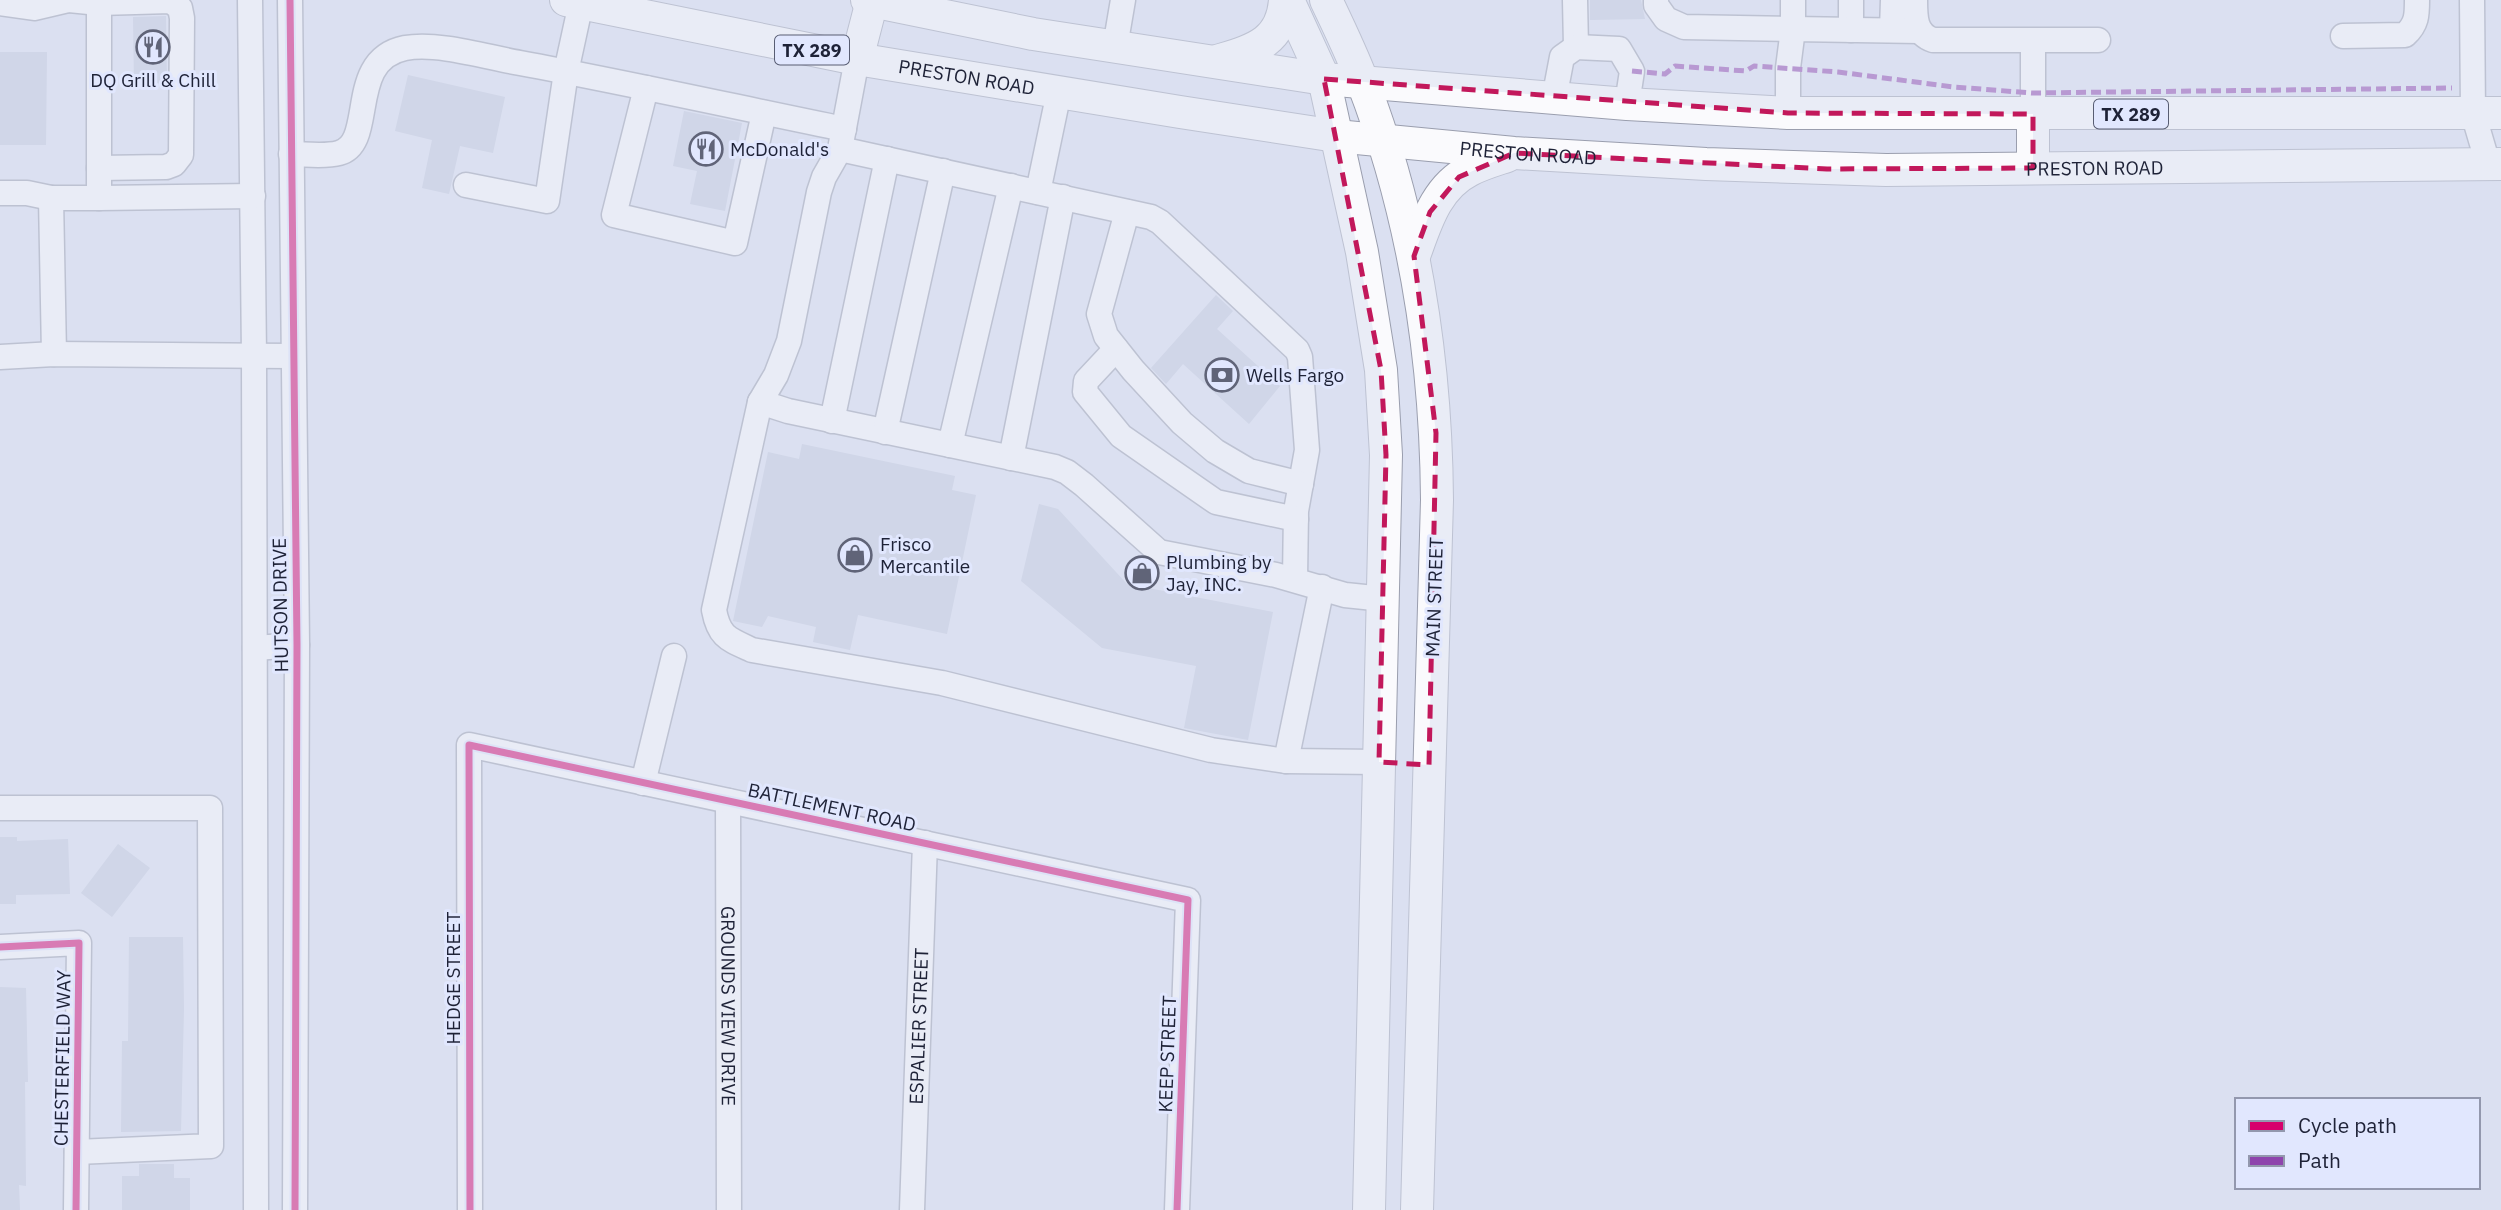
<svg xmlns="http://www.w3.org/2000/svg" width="2501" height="1210" viewBox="0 0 2501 1210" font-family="'IBM Plex Sans',sans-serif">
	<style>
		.building { fill: #c3c9dd }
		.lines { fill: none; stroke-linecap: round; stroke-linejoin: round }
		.minor-casing { stroke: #9a9eae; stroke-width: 27 }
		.major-casing { stroke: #9a9eae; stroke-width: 34 }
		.minor { stroke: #fafafd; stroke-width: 24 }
		.major { stroke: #fafafd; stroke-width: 32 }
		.quiet { stroke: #8e44ad; stroke-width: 5; stroke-dasharray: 10 5; stroke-linecap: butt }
		.cycleway-casing { stroke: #e1e7fe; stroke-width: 11 }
		.cycleway { stroke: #d6006c; stroke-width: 7 }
		.marked { fill: none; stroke: #c2185b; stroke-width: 5; stroke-dasharray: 14 9; stroke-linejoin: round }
		.labels { text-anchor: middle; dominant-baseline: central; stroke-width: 6; stroke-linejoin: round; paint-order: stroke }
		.shield { fill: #e1e7fe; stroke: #585d73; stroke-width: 2 }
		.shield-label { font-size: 18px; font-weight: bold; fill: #1e2237 }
		.street-label { font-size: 19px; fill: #1e2237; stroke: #e1e7fe }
		.poi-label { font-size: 19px; fill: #1e2237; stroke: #e1e7fe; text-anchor: start }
	</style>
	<rect width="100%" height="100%" fill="#dbe0f1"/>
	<!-- building -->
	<path class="building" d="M 1590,0 L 1641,0 L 1645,19 L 1590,20 Z
		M 166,16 L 167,83 L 134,84 L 133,17 Z
		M 0,52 L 47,52 L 46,145 L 0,145 Z
		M 408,75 L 505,97 L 493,153 L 460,146 L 449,194 L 422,188 L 432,140 L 395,131 Z
		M 684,111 L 742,123 L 725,211 L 690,204 L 697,171 L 673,166 Z
		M 1216,295 L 1233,311 L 1217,329 L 1280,386 L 1249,424 L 1183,364 L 1166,384 L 1151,368 Z
		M 802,444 L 955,476 L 952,490 L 976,495 L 947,634 L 858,615 L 850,650 L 813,642 L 816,627 L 768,616 L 762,627 L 733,621 L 768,452 L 799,459 Z
		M 1039,504 L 1058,509 L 1127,584 L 1273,612 L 1248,740 L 1184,728 L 1196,666 L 1102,648 L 1021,581 Z
		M 0,837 L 17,837 L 17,841 L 68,839 L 70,894 L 16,895 L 16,904 L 0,904 Z
		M 118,844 L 150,868 L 112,917 L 81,893 Z
		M 129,937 L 183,937 L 184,1009 L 181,1131 L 121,1132 L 122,1041 L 128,1041 Z
		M 0,987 L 26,988 L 28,1082 L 25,1082 L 26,1186 L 19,1185 L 20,1210 L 0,1210 Z
		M 139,1164 L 174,1164 L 174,1178 L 190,1178 L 190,1210 L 122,1210 L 122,1176 L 139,1176 Z"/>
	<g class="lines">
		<defs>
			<g id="minor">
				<path d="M 69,0 L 99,3 L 171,1 L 180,8 L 182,18 L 181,155 L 174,164 L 166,167 L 99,168"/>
				<path d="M 250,0 L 254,356 L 256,1210"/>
				<path d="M 290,0 L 297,645 L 295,1210"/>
				<path d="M 1575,0 L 1576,47"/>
				<path d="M 1656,0 L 1656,5 L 1666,19 L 1684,27 L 1793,29 L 1793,0"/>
				<path d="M 1851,0 L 1851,30"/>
				<path d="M 1915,0 C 1915,17 1915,34 1933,40 L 2098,40"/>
				<path d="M 2472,0 L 2473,113 L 2488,164"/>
				<path d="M 0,3 L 34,8 L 68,0"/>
				<path d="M 1892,30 L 1893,0"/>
				<path d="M 2343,36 L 2405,35 C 2417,24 2417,15 2417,0"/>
				<path d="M 2033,41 L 2033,114"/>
				<path d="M 1115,47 L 1123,0"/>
				<path d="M 857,59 L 840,149 L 824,177 L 819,192 L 789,341 L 776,375 L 760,402 L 788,411 L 1055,467 L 1067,472 L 1084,485 L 1159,552 L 1276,575 L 1345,595 L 1384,599"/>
				<path d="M 646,88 L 614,215 L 735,243 L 764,113"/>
				<path d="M 1554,99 L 1562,57 L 1576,47 L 1619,49 L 1632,71 L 1627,104"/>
				<path d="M 1788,113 L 1788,68 L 1793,29 L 1920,31"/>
				<path d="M 840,149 L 1151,217 L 1160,222 L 1297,350 L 1300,357 L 1307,450 L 1296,511 L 1295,579"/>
				<path d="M 291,154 C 305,154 325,157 339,153 C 377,143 345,60 405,48 C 438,42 486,57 520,63 C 628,83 736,107 844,129"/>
				<path d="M 466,185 L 547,201 L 566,72 L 581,3"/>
				<path d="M 1038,192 L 1059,92"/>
				<path d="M 0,193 L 27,193 L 51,198"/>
				<path d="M 99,198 L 253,196"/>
				<path d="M 1127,212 L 1099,314 L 1106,336 L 1133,370 L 1182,423 L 1215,451 L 1249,471 L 1301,484"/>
				<path d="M 1116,349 L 1086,381 L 1085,392 L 1121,436 L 1216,502 L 1296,519"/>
				<path d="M 54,354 L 51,198 L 99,198 L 99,0"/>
				<path d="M 0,357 L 54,354 L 293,356"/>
				<path d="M 760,402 L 714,610 C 719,637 728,639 752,650 L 942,683 L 1211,750 L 1286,761 L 1379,762"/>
				<path d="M 832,421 L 887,159"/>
				<path d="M 885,432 L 943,171"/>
				<path d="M 950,445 L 1011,186"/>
				<path d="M 1011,458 L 1063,197"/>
				<path d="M 255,648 L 297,645"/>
				<path d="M 1286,761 L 1322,587"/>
				<path d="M 643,783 L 674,656"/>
				<path id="s1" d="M 728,801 L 729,1210"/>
				<path d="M 0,808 L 210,808 L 211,1146 L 77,1152"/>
				<path d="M 0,947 L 79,943 L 76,1210"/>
				<path d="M 470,1210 L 469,745 L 1188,900 L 1177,1210"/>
				<path id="s2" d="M 912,1210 L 925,843"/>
			</g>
			<g id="major">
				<path id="s3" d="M 566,0 L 857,59 L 1180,112 L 1336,136 L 1514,153 L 1706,164 L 1886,170 L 2501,164"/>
				<path d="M 867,0 L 1033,34 L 1324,79 L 1627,104 L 1788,113 L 2501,113"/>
				<path d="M 1288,0 L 1324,79 L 1362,252 L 1381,370 L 1386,455 L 1369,1210"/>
				<path d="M 1326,0 C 1339,27 1352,54 1363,83 C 1414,216 1436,358 1437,500 L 1417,1210"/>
				<path d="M 857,59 L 872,1"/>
				<path d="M 1217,61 C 1253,50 1282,43 1285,0"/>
				<path d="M 2033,114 L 2033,168"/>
				<path d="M 1414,256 C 1426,223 1436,187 1470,170 C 1481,164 1495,160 1507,156"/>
			</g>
		</defs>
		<!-- minor casing -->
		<use href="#minor" class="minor-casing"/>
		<!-- major casing -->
		<use href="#major" class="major-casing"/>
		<!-- minor -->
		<use href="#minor" class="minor"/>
		<!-- major -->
		<use href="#major" class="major"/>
		<!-- quiet -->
		<path class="quiet" d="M 1632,71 L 1665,74 L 1675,66 L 1746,71 L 1754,66 L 1838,72 L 1954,87 L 2032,93 L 2452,88"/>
		<defs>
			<path id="cycleway" d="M 290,0 L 297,645 L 295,1210
				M 0,947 L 79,943 L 76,1210
				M 470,1210 L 469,745 L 1188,900 L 1177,1210"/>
		</defs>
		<!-- cycleway casing -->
		<use href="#cycleway" class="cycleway-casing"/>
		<!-- cycleway -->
		<use href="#cycleway" class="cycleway"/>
	</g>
	<!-- marked area -->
	<path d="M0 0H2501V1210H0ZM 1324,79 L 1788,113 L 2033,114 L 2033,168 L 1827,169 L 1514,153 L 1459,177 L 1430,212 L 1414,256 L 1436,433 L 1429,765 L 1379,762 L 1386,455 L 1381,370 Z" fill="#dbe0f1" fill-opacity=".55" fill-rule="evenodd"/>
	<path class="marked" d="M 1324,79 L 1788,113 L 2033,114 L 2033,168 L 1827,169 L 1514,153 L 1459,177 L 1430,212 L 1414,256 L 1436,433 L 1429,765 L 1379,762 L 1386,455 L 1381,370 Z"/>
	<!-- icons -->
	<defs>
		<symbol id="restaurant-ring" viewBox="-11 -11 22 22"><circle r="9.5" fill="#e1e7fe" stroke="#606478" stroke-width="1.5"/><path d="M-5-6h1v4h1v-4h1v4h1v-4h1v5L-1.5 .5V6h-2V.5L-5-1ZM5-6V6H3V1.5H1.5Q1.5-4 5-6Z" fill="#606478"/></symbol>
		<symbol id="bank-ring" viewBox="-11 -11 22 22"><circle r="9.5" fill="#e1e7fe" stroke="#606478" stroke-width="1.5"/><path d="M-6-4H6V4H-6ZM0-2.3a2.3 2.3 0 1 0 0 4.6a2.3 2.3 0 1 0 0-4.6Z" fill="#606478"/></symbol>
		<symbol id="shop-ring" viewBox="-11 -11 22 22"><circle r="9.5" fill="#e1e7fe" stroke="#606478" stroke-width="1.5"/><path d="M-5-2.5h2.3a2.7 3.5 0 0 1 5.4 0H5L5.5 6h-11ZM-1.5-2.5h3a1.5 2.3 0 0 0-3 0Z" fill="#606478"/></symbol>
	</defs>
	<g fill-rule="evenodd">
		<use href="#restaurant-ring" x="134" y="28" width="38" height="38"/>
		<use href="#restaurant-ring" x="687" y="130" width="38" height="38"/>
		<use href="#bank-ring" x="1203" y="356" width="38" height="38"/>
		<use href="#shop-ring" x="836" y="536" width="38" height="38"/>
		<use href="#shop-ring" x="1123" y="554" width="38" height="38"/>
	</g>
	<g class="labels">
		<!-- shield labels -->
		<g class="shield">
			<rect x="775" y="35.5" width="74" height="29" rx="5"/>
			<rect x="2094" y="99.5" width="74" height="29" rx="5"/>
		</g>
		<g class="shield-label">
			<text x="812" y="50">TX 289</text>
			<text x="2131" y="114">TX 289</text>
		</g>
		<!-- street labels -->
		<g class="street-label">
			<text stroke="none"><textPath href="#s3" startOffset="408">PRESTON ROAD</textPath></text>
			<text stroke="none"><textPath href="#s3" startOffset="975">PRESTON ROAD</textPath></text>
			<text stroke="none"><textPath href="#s3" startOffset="1542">PRESTON ROAD</textPath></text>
			<text transform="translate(1434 597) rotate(-88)">MAIN STREET</text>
			<text transform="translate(280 605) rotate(-91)">HUTSON DRIVE</text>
			<text transform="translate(832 807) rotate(12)">BATTLEMENT ROAD</text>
			<text transform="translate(453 978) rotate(-90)">HEDGE STREET</text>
			<text stroke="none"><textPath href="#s1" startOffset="205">GROUNDS VIEW DRIVE</textPath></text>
			<text stroke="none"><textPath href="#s2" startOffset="184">ESPALIER STREET</textPath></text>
			<text transform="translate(1167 1054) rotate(-88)">KEEP STREET</text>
			<text transform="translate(62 1058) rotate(-89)">CHESTERFIELD WAY</text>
		</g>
		<!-- poi labels -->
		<g class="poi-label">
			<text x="153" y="80" text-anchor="middle">DQ Grill &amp; Chill</text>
			<text x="730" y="149">McDonald's</text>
			<text x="1246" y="375">Wells Fargo</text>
			<text x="880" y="544">Frisco<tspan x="880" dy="22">Mercantile</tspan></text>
			<text x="1166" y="562">Plumbing by<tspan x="1166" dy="22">Jay, INC.</tspan></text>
		</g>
	</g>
	<!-- legend -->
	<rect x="2235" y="1098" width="245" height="91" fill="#e1e7fe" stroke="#9398ae" stroke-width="2"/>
	<rect x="2249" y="1121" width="35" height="10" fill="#d6006c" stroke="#9398ae" stroke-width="2"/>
	<text x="2298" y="1133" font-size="21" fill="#1e2237">Cycle path</text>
	<rect x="2249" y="1156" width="35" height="10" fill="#8e44ad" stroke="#9398ae" stroke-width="2"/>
	<text x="2298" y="1168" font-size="21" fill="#1e2237">Path</text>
</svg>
